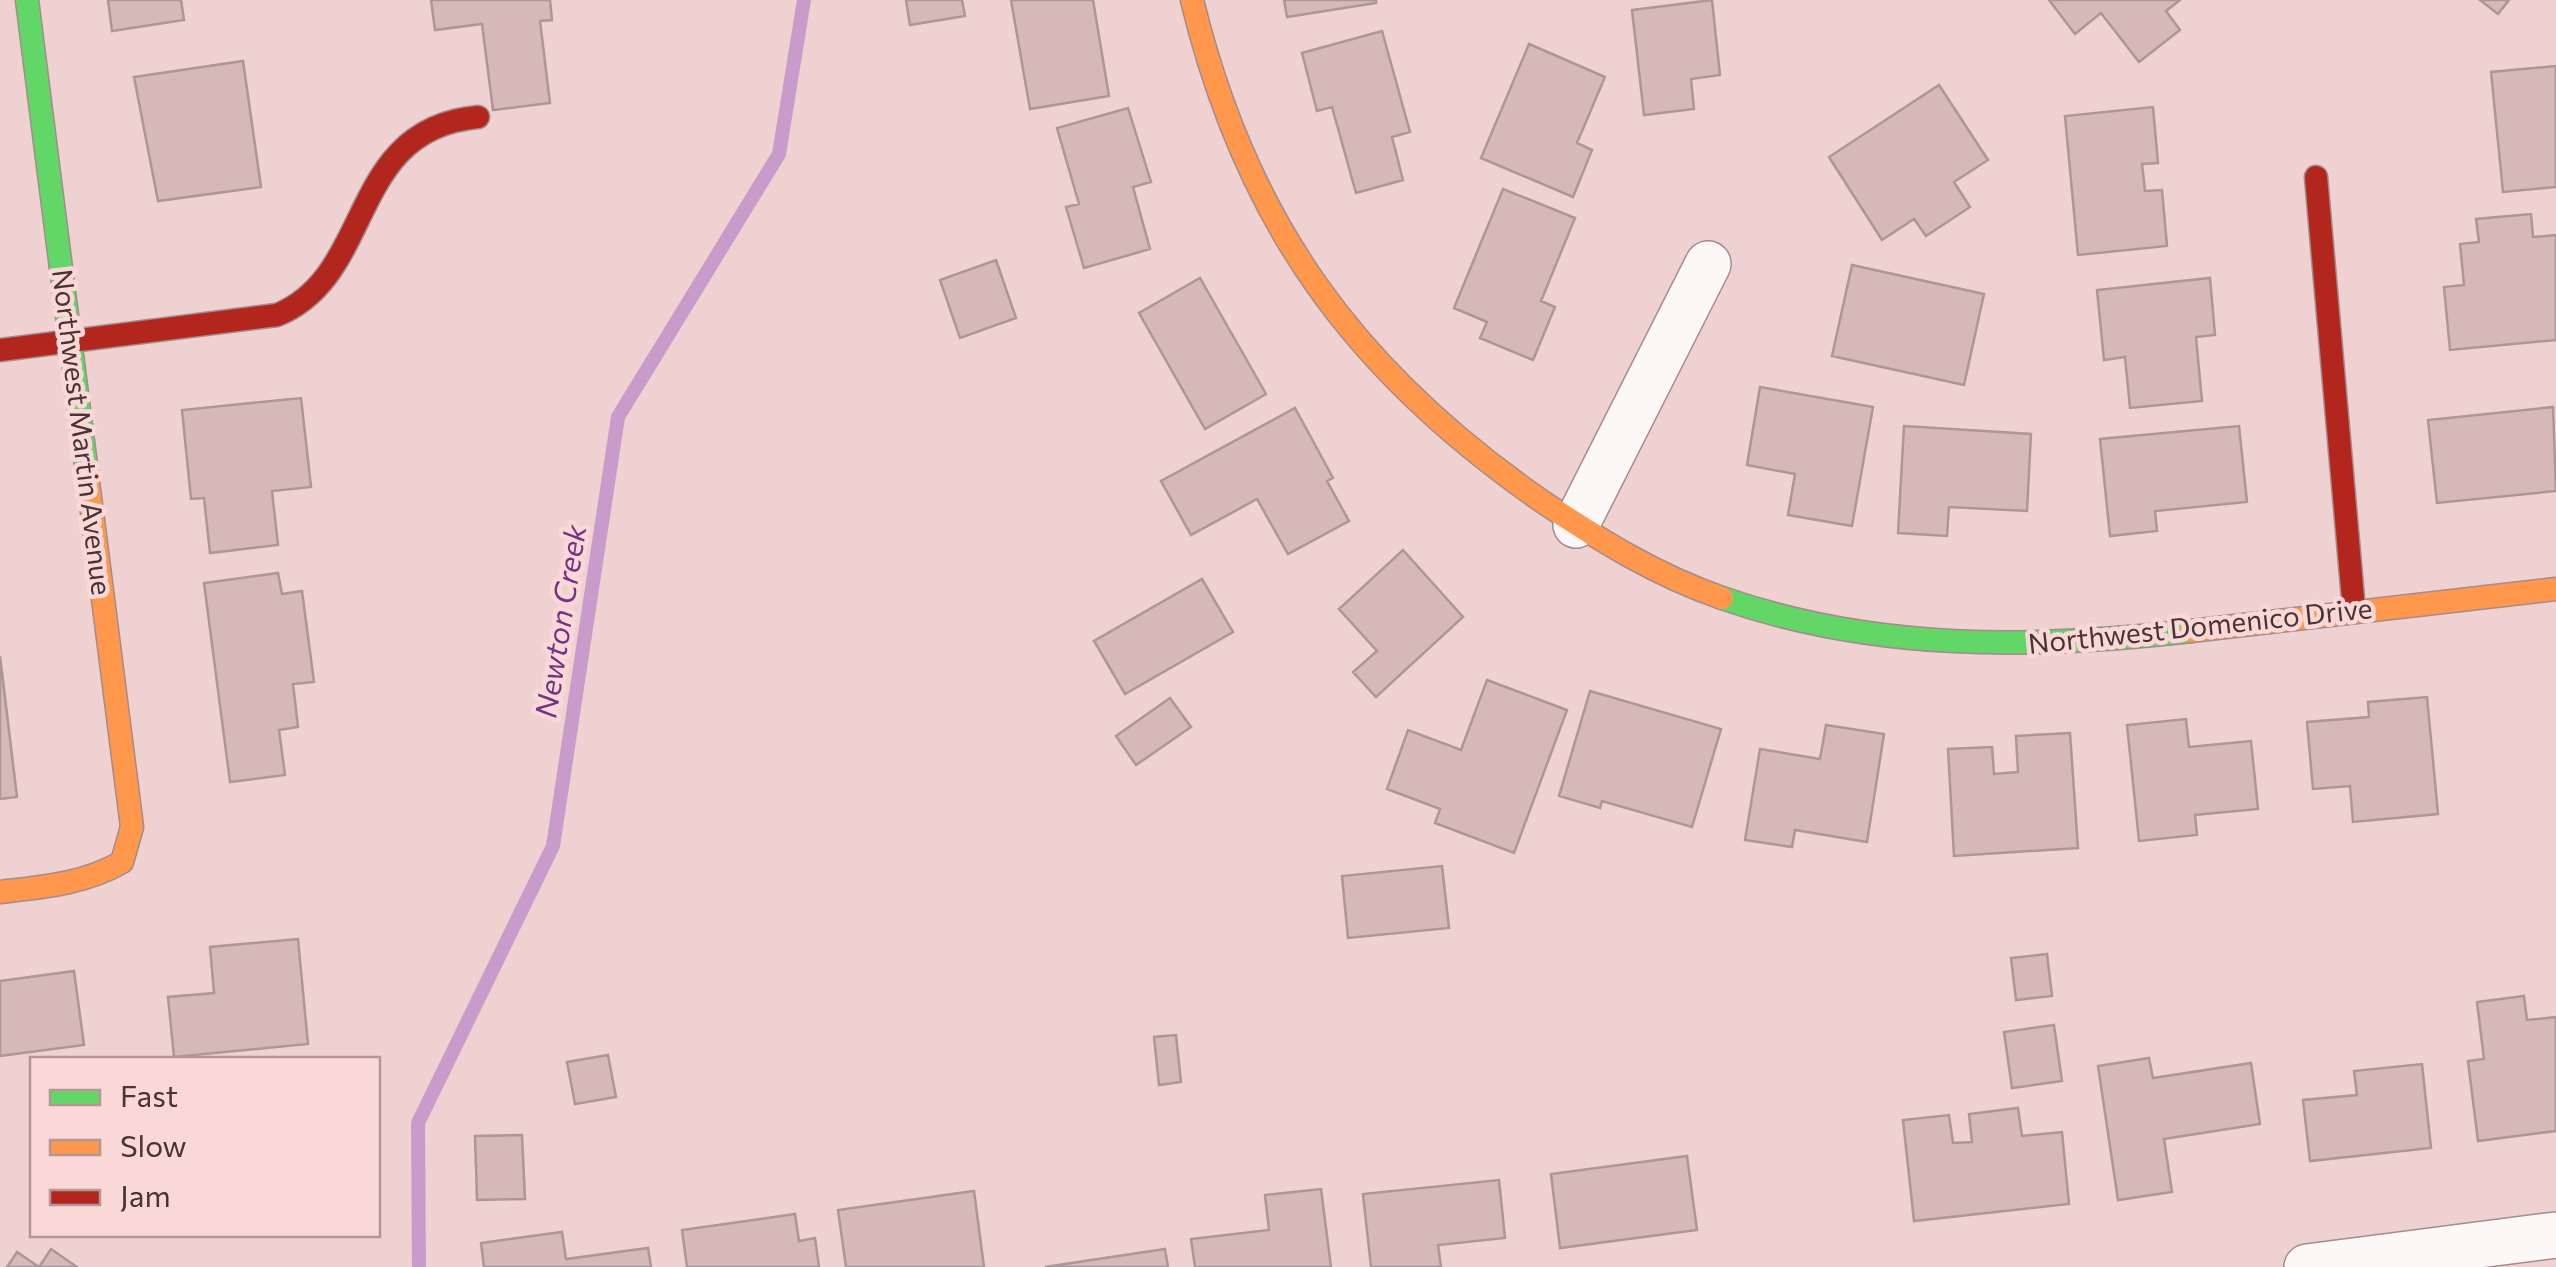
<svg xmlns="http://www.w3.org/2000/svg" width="2556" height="1267" viewBox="0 0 2556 1267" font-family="Commissioner,sans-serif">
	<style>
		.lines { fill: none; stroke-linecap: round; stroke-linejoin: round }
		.stream { stroke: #c99bcb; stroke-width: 14 }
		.building { fill: #d7b8b8; stroke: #ac9696; stroke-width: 2.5 }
		.street-casing { stroke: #a38c8c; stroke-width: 48 }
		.fast-casing { stroke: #a38c8c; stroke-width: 25 }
		.slow-casing { stroke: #a38c8c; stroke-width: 25 }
		.jam-casing { stroke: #a38c8c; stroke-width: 25 }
		.street { stroke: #fdf8f8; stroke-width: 45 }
		.fast { stroke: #63d668; stroke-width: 22 }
		.slow { stroke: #ff974d; stroke-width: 22 }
		.jam { stroke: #b3261e; stroke-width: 22 }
		.labels { text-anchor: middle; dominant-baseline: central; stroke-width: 9; stroke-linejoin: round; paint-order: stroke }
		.street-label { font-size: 28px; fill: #493333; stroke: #fad8d7 }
		.water-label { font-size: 30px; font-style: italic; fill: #733284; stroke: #fad8d7 }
	</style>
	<rect width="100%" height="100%" fill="#efd1d1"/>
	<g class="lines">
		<!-- stream -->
		<path class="stream" d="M 419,1267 L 418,1123 L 553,846 L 618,417 L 779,154 L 804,0"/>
	</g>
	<!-- building -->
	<path class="building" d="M 108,0 L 181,0 L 184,20 L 112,31 Z
		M 431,0 L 550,0 L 552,20 L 540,21 L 550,103 L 493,110 L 482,24 L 435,30 Z
		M 906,0 L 962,0 L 965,16 L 910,25 Z
		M 1011,0 L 1093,0 L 1109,96 L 1030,109 Z
		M 1284,0 L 1376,0 L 1376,3 L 1287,17 Z
		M 1712,0 L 1720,75 L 1691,79 L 1694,109 L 1644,115 L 1632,10 Z
		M 2049,0 L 2180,0 L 2166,11 L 2180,30 L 2139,62 L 2101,13 L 2075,34 Z
		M 2480,0 L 2509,0 L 2498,14 Z
		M 1382,31 L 1410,132 L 1392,137 L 1403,180 L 1356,193 L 1332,107 L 1317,111 L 1302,53 Z
		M 1529,44 L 1605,77 L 1577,143 L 1592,150 L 1573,197 L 1481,158 Z
		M 243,61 L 261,187 L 158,201 L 134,77 Z
		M 2556,66 L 2556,187 L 2503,192 L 2491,72 Z
		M 1939,85 L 1988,160 L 1954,182 L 1970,207 L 1926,236 L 1914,219 L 1882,240 L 1829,157 Z
		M 2153,107 L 2158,163 L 2142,164 L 2145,191 L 2162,190 L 2167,246 L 2078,255 L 2065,116 Z
		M 1128,108 L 1151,182 L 1133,187 L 1150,249 L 1084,268 L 1066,207 L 1079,204 L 1057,128 Z
		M 1503,189 L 1575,218 L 1541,301 L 1555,307 L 1533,360 L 1480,338 L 1487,322 L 1454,308 Z
		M 2531,214 L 2533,237 L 2556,235 L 2556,340 L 2450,350 L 2444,287 L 2464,285 L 2460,244 L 2479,242 L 2476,219 Z
		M 996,260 L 1016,318 L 960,338 L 940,280 Z
		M 1852,265 L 1984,294 L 1964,385 L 1832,356 Z
		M 1200,278 L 1266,394 L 1205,429 L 1139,313 Z
		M 2210,278 L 2215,335 L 2196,337 L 2202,401 L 2130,408 L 2125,357 L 2104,360 L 2097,290 Z
		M 1760,387 L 1873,407 L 1852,526 L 1788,515 L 1795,474 L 1747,465 Z
		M 301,398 L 311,487 L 272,491 L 278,545 L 210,553 L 204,498 L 191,499 L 182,410 Z
		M 2553,407 L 2556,491 L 2437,503 L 2428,420 Z
		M 1295,408 L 1333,478 L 1327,481 L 1349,521 L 1288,554 L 1257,499 L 1191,535 L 1161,481 Z
		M 1904,426 L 2031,434 L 2027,511 L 1949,507 L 1947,536 L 1898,533 Z
		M 2239,426 L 2247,502 L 2155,511 L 2157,531 L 2110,536 L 2100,439 Z
		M 1403,550 L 1463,617 L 1376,697 L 1353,672 L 1377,651 L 1339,609 Z
		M 278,573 L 282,594 L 302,591 L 314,682 L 293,684 L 298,727 L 279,730 L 285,775 L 230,782 L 204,583 Z
		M 1202,579 L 1233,632 L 1125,694 L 1094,641 Z
		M 0,656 L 17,797 L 0,799 Z
		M 1487,680 L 1567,710 L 1514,853 L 1435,823 L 1440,809 L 1387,789 L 1408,730 L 1461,750 Z
		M 1590,691 L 1721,729 L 1692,827 L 1602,801 L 1600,808 L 1559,796 Z
		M 2427,697 L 2438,814 L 2353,822 L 2350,786 L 2313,789 L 2307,722 L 2369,717 L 2368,702 Z
		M 1170,698 L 1191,727 L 1136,765 L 1116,736 Z
		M 2186,719 L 2189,747 L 2251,741 L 2258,809 L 2195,815 L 2197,835 L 2139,841 L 2127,725 Z
		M 1826,725 L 1884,734 L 1867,842 L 1795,830 L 1792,847 L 1745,840 L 1760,749 L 1820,759 Z
		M 2070,733 L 2078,848 L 1954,856 L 1948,749 L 1992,747 L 1994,774 L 2018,772 L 2016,736 Z
		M 1442,866 L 1449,928 L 1348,938 L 1342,876 Z
		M 298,939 L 308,1044 L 174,1057 L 168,997 L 214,993 L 210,947 Z
		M 2047,954 L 2052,996 L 2016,1000 L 2011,958 Z
		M 74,971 L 84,1045 L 0,1056 L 0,981 Z
		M 2524,996 L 2527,1020 L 2556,1017 L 2556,1131 L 2478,1141 L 2468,1061 L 2484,1059 L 2477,1002 Z
		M 2054,1025 L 2062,1081 L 2012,1088 L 2004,1032 Z
		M 1176,1035 L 1181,1082 L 1159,1085 L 1154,1037 Z
		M 608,1055 L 616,1097 L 575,1104 L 567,1062 Z
		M 2149,1058 L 2153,1078 L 2251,1063 L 2260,1124 L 2164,1139 L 2172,1192 L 2118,1200 L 2098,1066 Z
		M 2422,1064 L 2431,1148 L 2310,1161 L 2303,1100 L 2357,1095 L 2354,1071 Z
		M 2018,1108 L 2022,1136 L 2062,1132 L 2069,1204 L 1914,1221 L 1903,1120 L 1949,1115 L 1953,1143 L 1972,1142 L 1969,1114 Z
		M 522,1135 L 525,1199 L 477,1200 L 475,1136 Z
		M 1687,1156 L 1697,1230 L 1560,1248 L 1551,1174 Z
		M 1499,1180 L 1505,1238 L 1438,1245 L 1441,1267 L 1371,1267 L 1363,1194 Z
		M 1321,1189 L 1331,1267 L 1195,1267 L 1191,1239 L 1269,1230 L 1265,1195 Z
		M 974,1191 L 984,1267 L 846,1267 L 838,1210 Z
		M 795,1214 L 799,1241 L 815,1238 L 819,1267 L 687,1267 L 682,1230 Z
		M 562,1232 L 566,1259 L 648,1248 L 651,1267 L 484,1267 L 481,1243 Z
		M 51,1249 L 77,1267 L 39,1267 Z
		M 1165,1249 L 1168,1267 L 1045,1267 Z
		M 17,1252 L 39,1267 L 7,1267 Z"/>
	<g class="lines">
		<defs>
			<path id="street" d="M 1576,525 L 1708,264
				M 2307,1267 L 2556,1235"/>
			<path id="fast" d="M 27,0 L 87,473
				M 1722,598 C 1874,651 2033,649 2191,631"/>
			<path id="slow" d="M 1192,0 C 1246,223 1355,372 1543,502 C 1601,541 1656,575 1722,598
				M 2191,631 L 2556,589
				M 0,892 C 43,887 84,884 122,862 L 132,827 L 87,473"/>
			<path id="jam" d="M 2316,177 L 2354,610
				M 0,350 L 277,315 C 376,275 346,129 478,117"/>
		</defs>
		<!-- street casing -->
		<use href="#street" class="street-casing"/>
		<!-- fast casing -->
		<use href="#fast" class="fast-casing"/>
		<!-- slow casing -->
		<use href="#slow" class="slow-casing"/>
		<!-- jam casing -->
		<use href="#jam" class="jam-casing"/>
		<!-- street -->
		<use href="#street" class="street"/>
		<!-- fast -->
		<use href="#fast" class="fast"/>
		<!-- slow -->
		<use href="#slow" class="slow"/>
		<!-- jam -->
		<use href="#jam" class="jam"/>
	</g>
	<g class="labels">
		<!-- street labels -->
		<g class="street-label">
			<text transform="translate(83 432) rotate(83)">Northwest Martin Avenue</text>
			<text transform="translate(2200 625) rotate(-6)">Northwest Domenico Drive</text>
		</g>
		<!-- water labels -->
		<g class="water-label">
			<text transform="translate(559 621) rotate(-81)">Newton Creek</text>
		</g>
	</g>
	<!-- legend -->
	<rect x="30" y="1057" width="350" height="180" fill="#fad8d7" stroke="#b39695" stroke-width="2.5"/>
	<rect x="50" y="1090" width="50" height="15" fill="#63d668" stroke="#b39695" stroke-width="2.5"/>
	<text x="120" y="1107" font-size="30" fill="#493333">Fast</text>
	<rect x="50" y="1140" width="50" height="15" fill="#ff974d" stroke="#b39695" stroke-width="2.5"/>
	<text x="120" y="1157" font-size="30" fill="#493333">Slow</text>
	<rect x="50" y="1190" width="50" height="15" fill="#b3261e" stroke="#b39695" stroke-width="2.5"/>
	<text x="120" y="1207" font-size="30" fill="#493333">Jam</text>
</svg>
